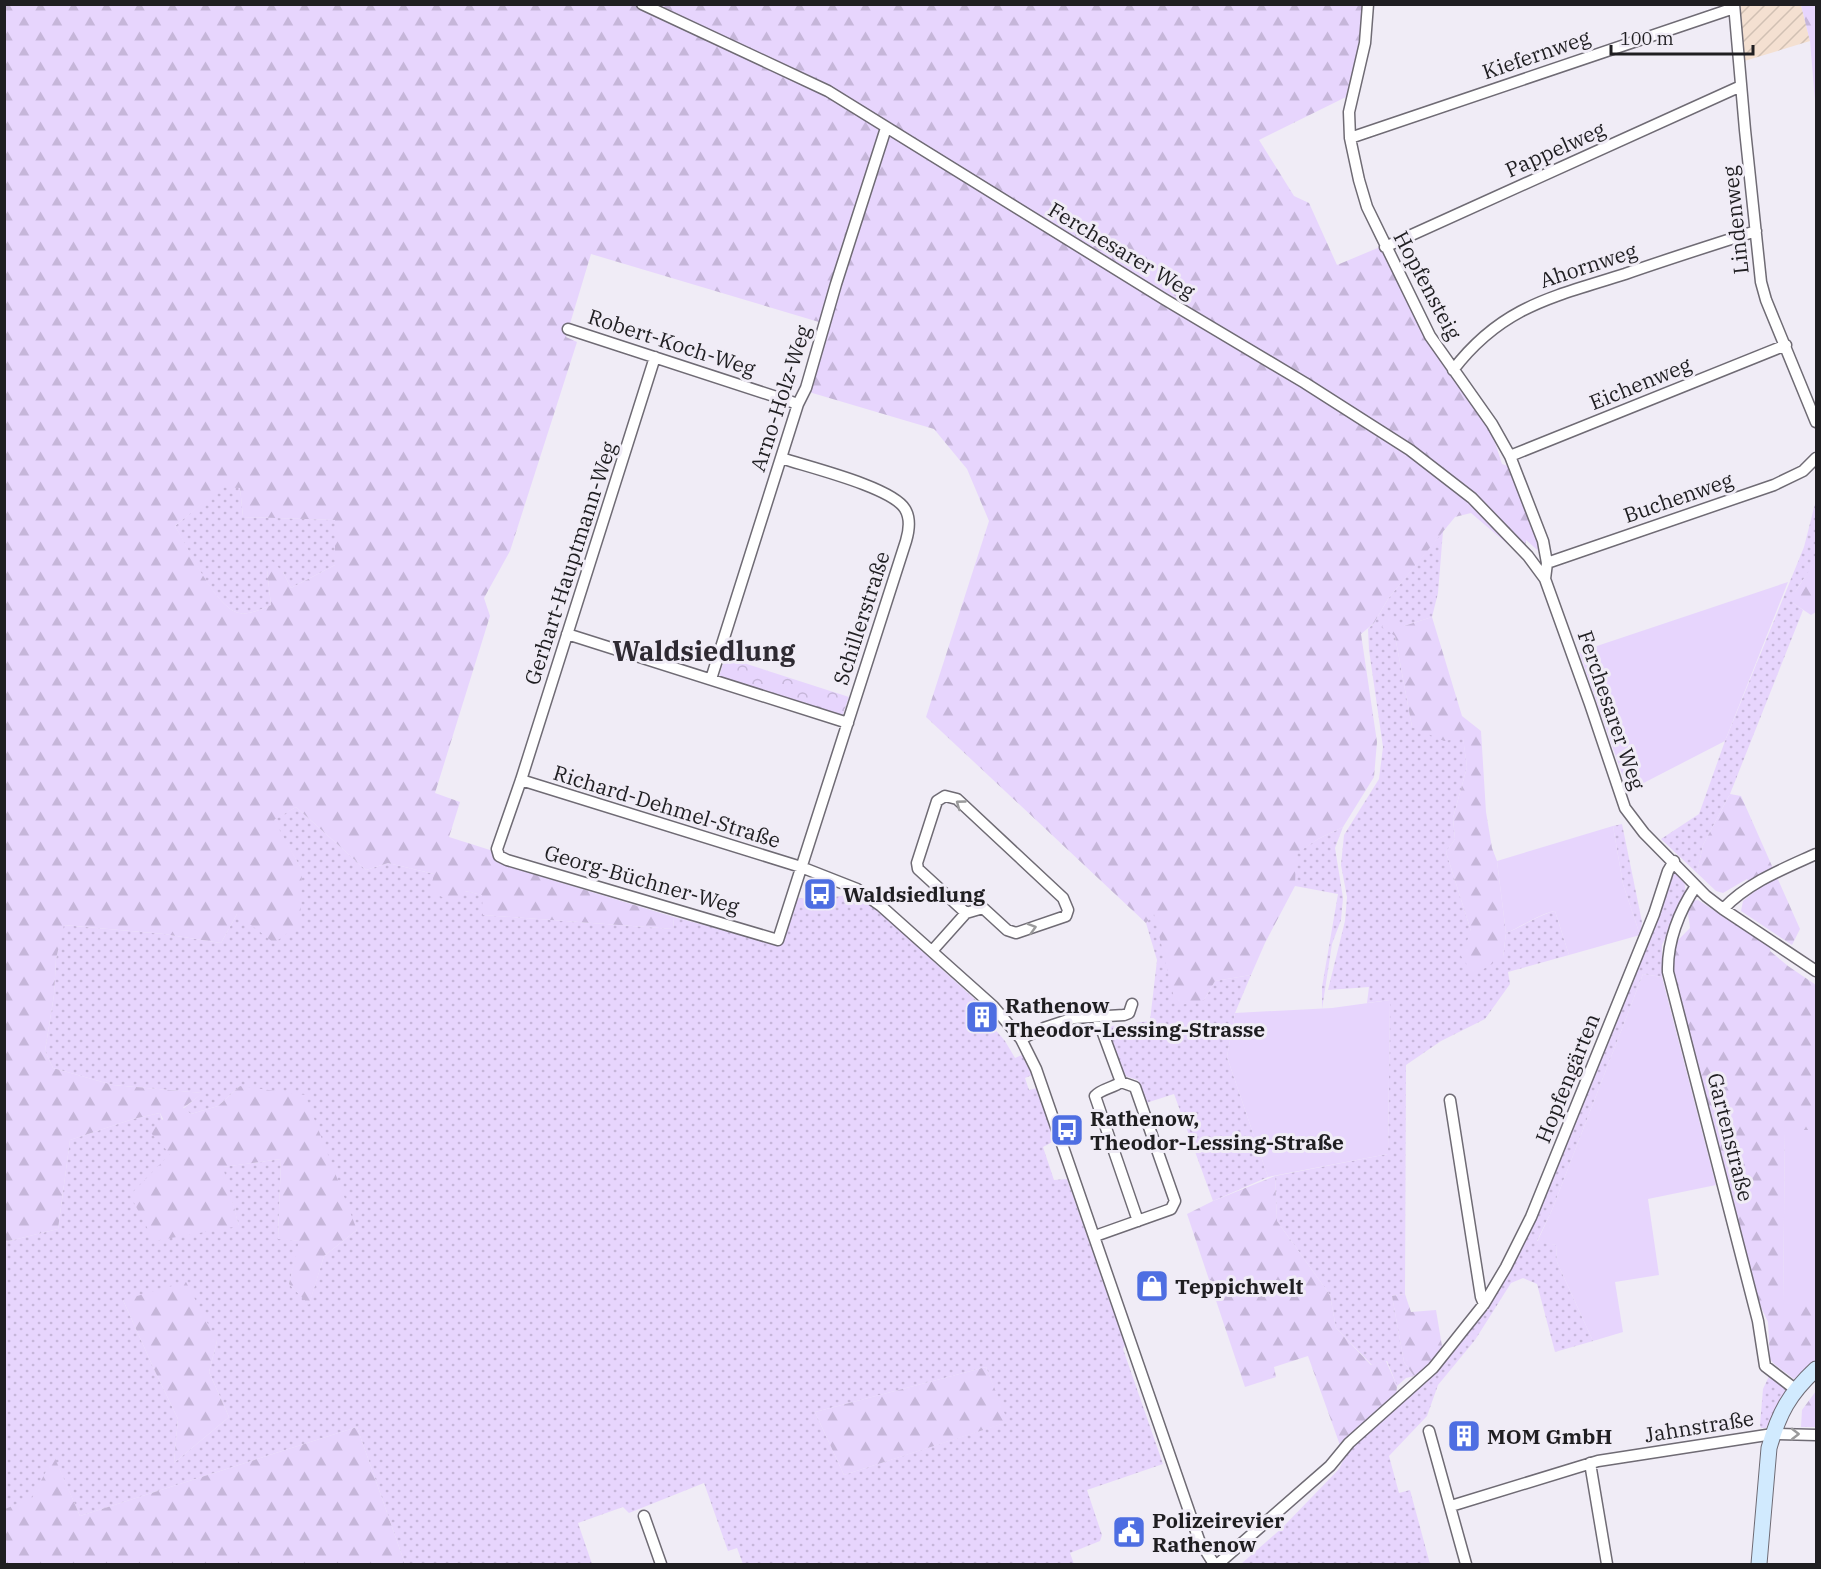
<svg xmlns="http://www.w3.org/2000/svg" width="1821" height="1569" viewBox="0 0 1821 1569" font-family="'IBM Plex Serif',serif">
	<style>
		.industrial { fill: url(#industrial-furrows) }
		.grass { fill: url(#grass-dots); fill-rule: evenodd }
		.forest { fill: url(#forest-firs); fill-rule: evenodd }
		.park { fill: url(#park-crowns) }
		.garden { fill: #e7d5fd }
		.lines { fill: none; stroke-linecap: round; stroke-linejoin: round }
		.street-casing { stroke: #6f6b74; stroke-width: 13 }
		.secondary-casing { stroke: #6f6b74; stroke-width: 17 }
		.street { stroke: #fff; stroke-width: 10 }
		.secondary { stroke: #d1eafe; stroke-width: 15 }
		.oneway { stroke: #9a9a9b }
		.labels { text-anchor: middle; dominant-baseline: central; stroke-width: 6; stroke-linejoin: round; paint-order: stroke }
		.street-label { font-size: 21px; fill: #1f1e21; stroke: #f0ecf6 }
		.poi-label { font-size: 21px; font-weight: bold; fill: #1f1e21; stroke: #f0ecf6; text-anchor: start }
		.district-label { font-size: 27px; font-weight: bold; fill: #2e2a32; stroke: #f0ecf6 }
	</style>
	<defs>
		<pattern id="industrial-furrows" width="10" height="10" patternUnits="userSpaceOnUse" patternTransform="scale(1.5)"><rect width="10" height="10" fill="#f4e0d1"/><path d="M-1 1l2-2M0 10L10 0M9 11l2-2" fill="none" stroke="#d1c0b3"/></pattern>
		<pattern id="grass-dots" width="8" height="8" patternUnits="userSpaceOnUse" patternTransform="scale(1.5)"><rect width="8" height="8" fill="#e7d5fd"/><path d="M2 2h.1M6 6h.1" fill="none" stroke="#c6b6d9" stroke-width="1.8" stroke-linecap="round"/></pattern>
		<pattern id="forest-firs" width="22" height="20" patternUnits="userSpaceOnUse" patternTransform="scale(1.5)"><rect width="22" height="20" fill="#e7d5fd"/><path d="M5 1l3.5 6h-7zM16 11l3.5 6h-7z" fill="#c6b6d9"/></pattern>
		<pattern id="park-crowns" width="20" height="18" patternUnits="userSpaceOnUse" patternTransform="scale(1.5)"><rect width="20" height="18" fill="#e7d5fd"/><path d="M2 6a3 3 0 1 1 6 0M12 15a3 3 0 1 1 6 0" fill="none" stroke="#c6b6d9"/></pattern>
	</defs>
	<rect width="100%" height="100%" fill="#f0ecf6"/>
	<!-- industrial -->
	<path class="industrial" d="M 1737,5 L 1801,5 L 1810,41 L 1741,62 Z"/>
	<!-- grass -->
	<path class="grass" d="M 222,486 L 240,487 L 243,517 L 335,520 L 335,565 L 291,588 L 283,572 L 267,570 L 271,605 C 262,609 249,615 239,613 C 215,607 187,547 175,526 Z
		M 1816,500 C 1816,521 1821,548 1812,566 C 1806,579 1793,588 1793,603 L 1803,610 L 1730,794 L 1703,845 L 1697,873 L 1661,839 L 1699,814 L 1725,741 L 1804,547 Z
		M 1443,531 L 1438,593 L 1432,617 L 1404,626 L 1395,636 L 1412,727 L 1463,737 L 1467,767 L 1453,818 L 1455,839 L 1446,852 L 1471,931 L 1503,957 L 1506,933 C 1524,926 1538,915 1555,911 L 1569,955 L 1508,972 L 1510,984 L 1485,1019 L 1441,1041 L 1406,1065 L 1405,1294 L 1392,1296 L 1404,1362 L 1414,1376 L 1406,1378 L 1397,1386 L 1387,1361 L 1372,1365 L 1336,1328 L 1330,1295 L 1277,1221 L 1275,1176 L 1388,1154 L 1390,1000 L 1367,1003 L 1369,987 L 1328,990 L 1345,921 L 1347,897 L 1341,865 L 1344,835 L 1379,779 L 1383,747 L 1369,650 L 1368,629 L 1374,623 L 1388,599 Z
		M 296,807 L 366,870 L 388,863 L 434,874 L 465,891 L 483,895 L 483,915 L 673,929 L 674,917 L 775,944 L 796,898 C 816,899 833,899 852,893 L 875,908 L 992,1015 L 987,1020 L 1005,1041 L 1015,1058 L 1022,1055 L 1032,1075 L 1025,1078 L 1029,1090 L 1037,1088 L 1056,1140 L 1043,1147 L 1054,1180 L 1067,1179 L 1125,1345 L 1123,1349 L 1163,1464 L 1087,1490 L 1102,1535 L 1100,1541 L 1070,1553 L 1074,1564 L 743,1564 L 737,1548 L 728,1551 L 704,1483 L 629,1513 L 623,1507 L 578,1523 L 592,1564 L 405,1564 L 357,1427 L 80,1516 L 54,1457 L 32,1499 L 5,1509 L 5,1242 L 58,1229 L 70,1140 L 133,1119 L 160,1113 L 171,1154 L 239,1226 L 222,1167 L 281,1159 L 278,1238 L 300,1241 L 289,1284 L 309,1304 L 324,1256 L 357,1230 L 240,1086 L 218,1106 L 191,1114 L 183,1109 L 202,1093 L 113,1085 L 53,1068 L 45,1051 L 54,995 L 56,959 L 63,925 L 164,934 L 221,943 L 237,914 L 302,870 L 273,820 ZM 123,1300 L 217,1341 L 209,1372 L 229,1417 L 174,1463 L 178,1419 L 153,1367 ZM 986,1367 L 1007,1422 L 844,1475 L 815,1412 Z
		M 1622,824 L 1642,922 L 1640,935 L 1623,884 L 1613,826 Z
		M 1343,827 L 1335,848 L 1343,898 L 1341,920 L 1332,944 L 1322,1009 L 1322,987 L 1338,894 L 1295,886 L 1295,854 L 1318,839 Z
		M 1674,868 L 1684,880 L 1686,893 L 1662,945 L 1662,977 L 1643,974 L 1552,1210 L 1537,1241 L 1556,1245 L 1557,1262 L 1593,1341 L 1555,1352 L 1537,1284 L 1523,1278 L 1511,1283 L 1475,1340 L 1438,1385 L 1427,1416 L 1389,1456 L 1399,1493 L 1410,1490 L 1430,1564 L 1241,1564 L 1282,1528 L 1339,1469 L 1349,1448 L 1434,1373 L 1507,1269 Z
		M 1154,913 L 1204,1000 L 1215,981 L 1251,975 L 1235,1013 L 1227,1057 L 1268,1177 L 1213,1201 L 1174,1094 L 1146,1103 L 1138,1080 L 1122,1075 L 1104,1027 L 1150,1021 L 1157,960 L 1146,923 Z
		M 1769,1376 L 1786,1390 L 1766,1428 L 1761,1428 L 1760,1425 L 1763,1389 Z"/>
	<!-- forest -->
	<path class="forest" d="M 4,5 L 1363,5 L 1361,40 L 1346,97 L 1259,140 L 1294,196 L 1309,203 L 1337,265 L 1380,247 L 1425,335 L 1490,427 L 1502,464 L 1510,467 L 1543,555 L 1526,540 L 1524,558 L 1471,513 L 1455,517 L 1388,599 L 1374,623 L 1361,634 L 1377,742 L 1374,777 L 1343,827 L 1318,839 L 1296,854 L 1295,886 L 1265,943 L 1251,975 L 1215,981 L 1204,1000 L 1176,1006 L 1154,914 L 1146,923 L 926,717 L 989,521 L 967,469 L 934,429 L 809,392 L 829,325 L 591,254 L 566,337 L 577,342 L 510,551 L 484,598 L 490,616 L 435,793 L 460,802 L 449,837 L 490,850 L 503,865 L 674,917 L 673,929 L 483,915 L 482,895 L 465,891 L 454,903 L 430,891 L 434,874 L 388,863 L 366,870 L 296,807 L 274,820 L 302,870 L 300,924 L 274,943 L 237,914 L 221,943 L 164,934 L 64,925 L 56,959 L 54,995 L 45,1051 L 53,1068 L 113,1085 L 203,1093 L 183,1108 L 191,1114 L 218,1106 L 240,1086 L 305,1095 L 357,1230 L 324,1256 L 309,1305 L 289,1284 L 299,1241 L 278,1239 L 281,1159 L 223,1167 L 239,1226 L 154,1241 L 130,1195 L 170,1154 L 150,1132 L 163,1119 L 160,1113 L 133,1119 L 70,1140 L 58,1229 L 5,1242 ZM 222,487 L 240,488 L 243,517 L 335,520 L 335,565 L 291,588 L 283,572 L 272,561 L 267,570 L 271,605 C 262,609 249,615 239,613 C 215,607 188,547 175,526 Z
		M 1801,5 L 1816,5 L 1816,112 L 1810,41 Z
		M 1816,553 L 1816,612 L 1811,615 L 1793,603 L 1793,595 L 1812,566 Z
		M 1389,617 L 1404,626 L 1432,617 L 1462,716 L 1481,731 L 1486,812 L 1492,848 L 1497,861 L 1506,933 L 1503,957 L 1474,975 L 1461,956 L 1471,931 L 1446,852 L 1455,839 L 1453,818 L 1467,767 L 1463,738 L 1444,741 L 1412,727 L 1395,636 L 1382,627 Z
		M 1730,794 L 1741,796 L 1800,929 L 1792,945 L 1741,911 L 1743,901 L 1755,891 L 1747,879 L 1723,893 L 1716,891 L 1697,873 L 1703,845 Z
		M 1698,900 L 1771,947 L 1770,951 L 1788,966 L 1816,985 L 1816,1130 L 1785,1130 L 1783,1302 L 1816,1302 L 1816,1360 L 1794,1379 L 1774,1364 L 1770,1359 L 1768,1322 L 1760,1305 L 1672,966 L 1672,955 L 1677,941 L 1690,928 C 1689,917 1685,910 1693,901 Z
		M 1275,1176 L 1277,1221 L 1330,1295 L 1336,1328 L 1371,1365 L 1386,1361 L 1397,1386 L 1396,1396 L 1344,1440 L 1341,1448 L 1308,1356 L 1274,1367 L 1276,1377 L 1245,1387 L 1187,1214 L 1213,1201 Z
		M 186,1282 L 217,1341 L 209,1372 L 229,1417 L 174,1463 L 178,1419 L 153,1367 L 123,1300 Z
		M 1405,1294 L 1411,1312 L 1436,1310 L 1443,1352 L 1429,1368 L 1414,1376 L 1404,1362 L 1392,1296 Z
		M 986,1367 L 1008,1422 L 844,1475 L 815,1412 Z
		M 1816,1391 L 1816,1427 L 1801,1427 L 1802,1410 Z
		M 357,1427 L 405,1564 L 5,1564 L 5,1509 L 32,1498 L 54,1456 L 80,1516 Z"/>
	<!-- park -->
	<path class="park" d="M 725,657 L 849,697 L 842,717 L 719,677 Z"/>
	<!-- garden -->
	<path class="garden" d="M 1788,582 L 1725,741 L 1628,791 L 1579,652 Z
		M 1613,826 L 1623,884 L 1640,935 L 1569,955 L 1555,911 C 1537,915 1523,926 1506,933 L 1497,861 Z
		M 1643,974 L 1662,977 L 1716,1185 L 1648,1199 L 1659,1275 L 1615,1282 L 1623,1332 L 1593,1341 L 1557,1262 L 1556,1245 L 1537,1242 L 1552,1210 Z
		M 1390,1000 L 1388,1154 L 1268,1177 L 1227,1057 L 1235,1013 L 1332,1008 Z
		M 1785,1130 L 1816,1130 L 1816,1302 L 1783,1302 Z"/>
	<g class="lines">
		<defs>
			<path id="street" d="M 642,4 L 828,91 L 1164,299 L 1305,383 L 1410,450 L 1472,498 L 1528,556 L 1545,579 L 1590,704 L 1625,808 L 1644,833 L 1706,896 L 1723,909 L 1816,971
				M 1368,4 L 1365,43 L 1349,112 L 1350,138 L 1359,180 L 1367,207 L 1430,336 L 1492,424 L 1510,456 L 1543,541 L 1547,563 L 1545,579
				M 1734,4 L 1745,130 L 1761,282 L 1766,300 L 1816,422
				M 1350,138 L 1734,8
				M 1385,247 L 1741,86
				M 568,329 L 798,404
				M 655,357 L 521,780 L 497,849 L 499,856 L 507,860 L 778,940 L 906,541 C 909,531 911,519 905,509 C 892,487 808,467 781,458
				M 1453,370 C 1502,306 1553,297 1625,274 C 1668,259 1712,245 1756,231
				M 1510,456 L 1786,345
				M 1547,563 L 1774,485 L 1803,471 L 1816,458
				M 567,634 L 848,723
				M 711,679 L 798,404 L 806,388 L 836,284 L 886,128
				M 521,780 L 801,867 L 857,889 L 881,906 L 993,1006 L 1021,1039 L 1036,1069 L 1199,1540 L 1214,1564
				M 1696,886 C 1679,911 1667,942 1668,972 L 1758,1321 L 1765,1366 L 1795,1389
				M 1723,909 C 1749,882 1783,869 1816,854
				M 932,951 L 966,913 L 983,908 L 1007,930 L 1016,933 L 1066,916 L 1068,910 L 1063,898 L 957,799 L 945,796 L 937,801 L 917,863 L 918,869 L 966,913
				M 1021,1039 L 1044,1028 L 1074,1018 L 1124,1015 L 1129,1013 L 1132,1004
				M 1121,1082 C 1113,1088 1101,1089 1095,1096 L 1138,1221
				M 1450,1100 L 1481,1297 L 1484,1304
				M 1095,1236 L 1171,1209 L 1175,1201 L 1135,1087 L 1121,1082 L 1097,1017
				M 1429,1431 L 1466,1564
				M 1590,1463 L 1607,1564
				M 1451,1506 L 1598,1461 L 1773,1434 L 1816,1435
				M 644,1516 L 661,1564
				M 1218,1564 L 1330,1466 L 1349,1443 L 1433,1368 L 1484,1304 L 1506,1267 L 1531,1217 L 1654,914 L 1668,871 L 1674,861"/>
			<path id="secondary" d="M 1759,1564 L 1769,1448 C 1779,1413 1789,1394 1816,1369"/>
		</defs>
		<!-- street casing -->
		<use href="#street" class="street-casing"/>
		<!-- secondary casing -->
		<use href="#secondary" class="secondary-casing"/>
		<!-- street -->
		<use href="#street" class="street"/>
		<!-- secondary -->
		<use href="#secondary" class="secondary"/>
	</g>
	<!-- one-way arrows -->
	<defs><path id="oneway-chevron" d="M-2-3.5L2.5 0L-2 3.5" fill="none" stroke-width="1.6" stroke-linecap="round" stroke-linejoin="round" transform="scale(1.5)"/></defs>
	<g class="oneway">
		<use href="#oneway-chevron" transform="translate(960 804) rotate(-144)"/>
		<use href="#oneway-chevron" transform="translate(1032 928) rotate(-16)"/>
		<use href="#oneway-chevron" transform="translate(1795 1434)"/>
	</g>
	<!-- icons -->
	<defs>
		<symbol id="bus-square" viewBox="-11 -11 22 22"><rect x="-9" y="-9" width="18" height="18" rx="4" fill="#4e6ee2" stroke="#f0ecf6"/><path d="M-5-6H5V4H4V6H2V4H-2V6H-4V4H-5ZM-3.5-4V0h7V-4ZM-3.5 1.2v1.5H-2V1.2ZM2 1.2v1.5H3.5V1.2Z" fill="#fff"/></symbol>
		<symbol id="building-square" viewBox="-11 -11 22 22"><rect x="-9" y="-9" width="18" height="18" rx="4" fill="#4e6ee2" stroke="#f0ecf6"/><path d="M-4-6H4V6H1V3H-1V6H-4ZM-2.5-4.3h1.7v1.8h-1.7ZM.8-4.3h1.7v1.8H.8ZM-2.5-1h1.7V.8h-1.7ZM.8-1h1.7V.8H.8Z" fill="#fff"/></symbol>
		<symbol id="shop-square" viewBox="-11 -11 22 22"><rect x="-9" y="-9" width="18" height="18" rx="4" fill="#4e6ee2" stroke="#f0ecf6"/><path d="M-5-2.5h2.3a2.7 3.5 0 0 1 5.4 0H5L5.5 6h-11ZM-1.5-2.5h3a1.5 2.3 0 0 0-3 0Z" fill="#fff"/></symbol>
		<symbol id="civic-square" viewBox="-11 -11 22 22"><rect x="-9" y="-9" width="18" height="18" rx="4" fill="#4e6ee2" stroke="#f0ecf6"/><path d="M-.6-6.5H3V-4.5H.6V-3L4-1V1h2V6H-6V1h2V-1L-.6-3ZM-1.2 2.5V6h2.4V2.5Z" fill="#fff"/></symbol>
	</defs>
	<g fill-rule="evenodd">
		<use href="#bus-square" x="801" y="875" width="38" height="38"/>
		<use href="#building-square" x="963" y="998" width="38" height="38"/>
		<use href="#bus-square" x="1048" y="1111" width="38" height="38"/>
		<use href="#shop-square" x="1133" y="1267" width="38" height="38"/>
		<use href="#building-square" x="1445" y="1417" width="38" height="38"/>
		<use href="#civic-square" x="1110" y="1513" width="38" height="38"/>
	</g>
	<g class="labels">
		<!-- street labels -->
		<g class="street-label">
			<text transform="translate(1536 54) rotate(-19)">Kiefernweg</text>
			<text transform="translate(1555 149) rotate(-24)">Pappelweg</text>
			<text transform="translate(1735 220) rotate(-96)">Lindenweg</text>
			<text transform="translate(1122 250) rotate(31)">Ferchesarer Weg</text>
			<text transform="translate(1588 265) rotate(-18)">Ahornweg</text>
			<text transform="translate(1428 285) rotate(62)">Hopfensteig</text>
			<text transform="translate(672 342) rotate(18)">Robert-Koch-Weg</text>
			<text transform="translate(1640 383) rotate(-22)">Eichenweg</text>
			<text transform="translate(780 398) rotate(-72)">Arno-Holz-Weg</text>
			<text transform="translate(1678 497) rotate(-19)">Buchenweg</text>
			<text transform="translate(570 563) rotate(-72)">Gerhart-Hauptmann-Weg</text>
			<text transform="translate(861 618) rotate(-72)">Schillerstraße</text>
			<text transform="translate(1612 710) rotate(71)">Ferchesarer Weg</text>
			<text transform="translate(667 806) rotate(17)">Richard-Dehmel-Straße</text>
			<text transform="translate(642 879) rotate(16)">Georg-Büchner-Weg</text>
			<text transform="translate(1567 1078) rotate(-68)">Hopfengärten</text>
			<text transform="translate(1731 1137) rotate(76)">Gartenstraße</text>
			<text transform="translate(1699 1426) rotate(-9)">Jahnstraße</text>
		</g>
		<!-- poi labels -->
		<g class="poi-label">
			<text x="843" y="894">Waldsiedlung</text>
			<text x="1005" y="1005">Rathenow<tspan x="1005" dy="24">Theodor-Lessing-Strasse</tspan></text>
			<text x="1090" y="1118">Rathenow,<tspan x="1090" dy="24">Theodor-Lessing-Straße</tspan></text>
			<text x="1175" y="1286">Teppichwelt</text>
			<text x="1487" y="1436">MOM GmbH</text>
			<text x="1152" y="1520">Polizeirevier<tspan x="1152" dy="24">Rathenow</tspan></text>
		</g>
		<!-- district labels -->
		<g class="district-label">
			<text x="704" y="650">Waldsiedlung</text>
		</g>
	</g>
	<!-- border -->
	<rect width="1821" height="1569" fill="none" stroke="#1f1e21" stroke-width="12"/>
	<!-- scale -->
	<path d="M1611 45v9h142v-9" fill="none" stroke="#1f1e21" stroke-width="3"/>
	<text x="1620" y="45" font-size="18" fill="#1f1e21" stroke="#f0ecf6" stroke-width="4.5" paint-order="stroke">100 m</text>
</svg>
